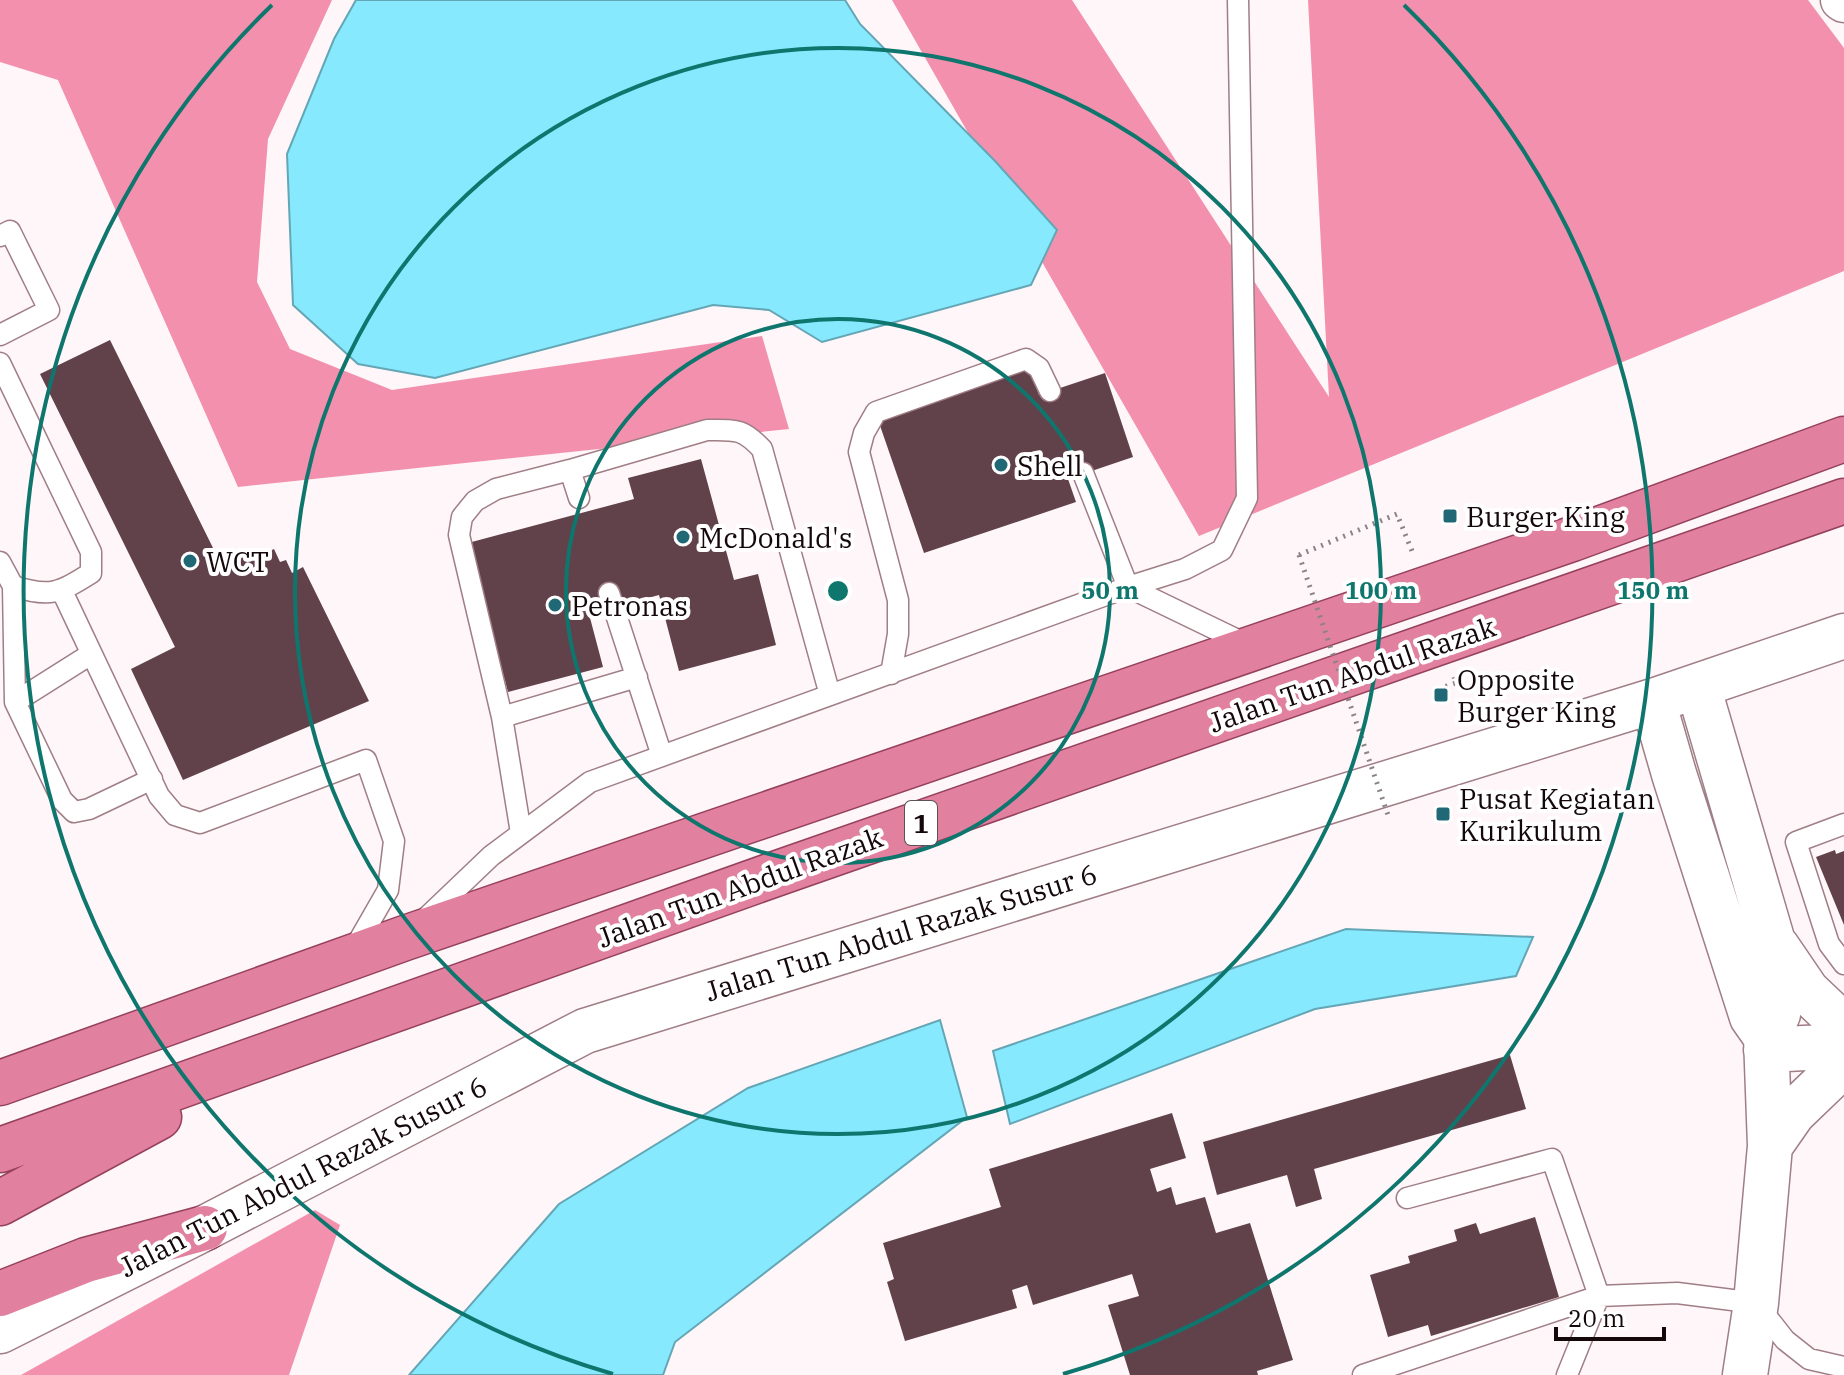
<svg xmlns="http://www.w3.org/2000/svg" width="1844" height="1375" viewBox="0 0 1844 1375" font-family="'IBM Plex Serif',serif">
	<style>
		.forest { fill: #f290ad }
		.water { fill: #86e9fe; stroke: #64a6b5; stroke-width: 2 }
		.building { fill: #61424b }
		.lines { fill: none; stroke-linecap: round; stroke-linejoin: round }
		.service-casing { stroke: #a07e86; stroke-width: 23 }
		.minor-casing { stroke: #a07e86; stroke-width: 43 }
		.tertiary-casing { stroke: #a07e86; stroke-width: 47 }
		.trunk-casing { stroke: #95415d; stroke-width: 47 }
		.path { stroke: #8d8386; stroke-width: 5; stroke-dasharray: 2 6; stroke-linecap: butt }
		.service { stroke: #fff; stroke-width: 20 }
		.minor { stroke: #fff; stroke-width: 40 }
		.tertiary { stroke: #fff; stroke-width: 44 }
		.trunk { stroke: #e280a0; stroke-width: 44 }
		.path-bridge { stroke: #8d8386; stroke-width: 5; stroke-dasharray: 2 6; stroke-linecap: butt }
		.ring { fill: none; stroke: #0f766e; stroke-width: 4 }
		.poi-dot { fill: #216876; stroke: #fff; stroke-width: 3 }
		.labels { text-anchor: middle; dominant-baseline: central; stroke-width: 8; stroke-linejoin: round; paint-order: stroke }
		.shield { fill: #fff; stroke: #5a5254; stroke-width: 2 }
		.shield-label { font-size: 26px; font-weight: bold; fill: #14080b }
		.poi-label { font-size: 28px; fill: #14080b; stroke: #fff; text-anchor: start }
		.street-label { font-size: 28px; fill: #14080b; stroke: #fff }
		.centre { fill: #0f766e; stroke: #fff; stroke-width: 4 }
		.ring-label { font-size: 24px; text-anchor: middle; font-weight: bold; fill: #0f766e; stroke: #fff; stroke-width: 8; stroke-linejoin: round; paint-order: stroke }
	</style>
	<rect width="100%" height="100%" fill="#fef6f8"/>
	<!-- forest -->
	<path class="forest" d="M 0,0 L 332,0 L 268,139 L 257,282 L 290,349 L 392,390 L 762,336 L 789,429 L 238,487 L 58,80 L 0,62 Z
		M 892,0 L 1072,0 L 1329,397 L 1308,0 L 1808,0 L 1844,48 L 1844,271 L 1199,536 Z
		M 315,1210 L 340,1225 L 289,1375 L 21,1375 Z"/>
	<!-- water -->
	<path class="water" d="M 356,0 L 845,0 L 860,24 L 995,161 L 1057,230 L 1031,285 L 822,342 L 769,310 L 713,305 L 435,378 L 358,364 L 293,305 L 287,154 L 334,39 Z
		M 1346,929 L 1533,937 L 1516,976 L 1315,1009 L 1010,1124 L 993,1051 Z
		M 940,1020 L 967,1117 L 675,1342 L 663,1375 L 409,1375 L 559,1204 L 748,1088 Z"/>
	<!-- building -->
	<path class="building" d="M 110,340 L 218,558 L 230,552 L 234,559 L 243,555 L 247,562 L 274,549 L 280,562 L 286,560 L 292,573 L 303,567 L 369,701 L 183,780 L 131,669 L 175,647 L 40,374 Z
		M 1028,363 L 1039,395 L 1105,373 L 1133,457 L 1068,479 L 1076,502 L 924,553 L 876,414 Z
		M 701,459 L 734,580 L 758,574 L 776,645 L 679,671 L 659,595 L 589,614 L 603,667 L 508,692 L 468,543 L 634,499 L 628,478 Z
		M 1835,850 L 1836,854 L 1844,851 L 1844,925 L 1816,857 Z
		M 1510,1055 L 1526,1109 L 1314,1169 L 1322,1199 L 1296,1207 L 1287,1175 L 1217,1195 L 1203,1142 Z
		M 1172,1113 L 1186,1158 L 1150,1169 L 1157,1192 L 1171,1187 L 1176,1205 L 1205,1197 L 1216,1233 L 1250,1223 L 1293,1360 L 1257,1371 L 1258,1375 L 1130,1375 L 1108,1305 L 1139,1296 L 1132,1274 L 1033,1305 L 1027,1285 L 1012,1290 L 1017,1308 L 905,1341 L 887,1282 L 894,1279 L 883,1243 L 1001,1207 L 989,1169 Z
		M 1535,1217 L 1559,1297 L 1431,1336 L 1428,1325 L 1388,1337 L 1370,1275 L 1410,1263 L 1408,1256 L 1457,1241 L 1454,1230 L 1476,1223 L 1480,1234 Z"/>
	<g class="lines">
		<defs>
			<path id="service" d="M 0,236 L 10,231 L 49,310 L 0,335
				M 0,363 L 91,552 L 91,573 C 59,593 50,598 13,586 L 0,562
				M 570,470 L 579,498
				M 1083,473 L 1128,587 L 1185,569 L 1222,550 L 1247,498 L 1238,0
				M 13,586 L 15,702 L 62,800 L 74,812 L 89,809 L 152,779
				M 62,591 L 159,796 L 175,815 L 200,823 L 366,760 L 394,841 L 388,890 L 353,951
				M 609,593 L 662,756
				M 891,674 L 898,634 L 898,600 L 859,452 L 864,433 L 876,412 L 1026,359 L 1039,368 L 1050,391
				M 15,702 L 91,654
				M 502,717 L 637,677
				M 1844,824 L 1796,842 L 1829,944 L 1844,964
				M 521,833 L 502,717 L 459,535 L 462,517 L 475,501 L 496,489 L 570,470 L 707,430 C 736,430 742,428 762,449 L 830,695
				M 425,919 L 491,856 L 590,782 L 1128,587 L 1248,645
				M 1407,1198 L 1552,1159 L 1599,1296 L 1567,1375
				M 1363,1375 L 1599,1296 L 1677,1293 L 1756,1303 L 1785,1340 L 1809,1359 L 1844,1367"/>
			<path id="minor" d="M 1841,0 L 1844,2"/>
			<path id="tertiary" d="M 1698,686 L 1773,942 L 1781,995 L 1778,1014 L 1766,1037 L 1770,1146 L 1756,1303 L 1745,1375
				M 1653,701 L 1674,774 L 1752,1017 L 1766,1037
				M 1777,947 L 1807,991 L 1844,1026
				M 1766,1050 L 1844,1046
				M 1770,1146 L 1793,1113 L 1844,1064
				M 0,1331 L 205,1228 L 585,1031 L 1653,701 L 1844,636"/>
			<path id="trunk" d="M 0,1083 L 405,938 L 1572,539 L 1844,439
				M 0,1150 L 781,872 L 1844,501
				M 0,1203 L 159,1117
				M 0,1294 L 86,1260 L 205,1228"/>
		</defs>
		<!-- service casing -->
		<use href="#service" class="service-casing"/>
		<!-- minor casing -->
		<use href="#minor" class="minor-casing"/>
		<!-- tertiary casing -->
		<use href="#tertiary" class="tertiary-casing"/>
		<!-- trunk casing -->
		<use href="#trunk" class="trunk-casing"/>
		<!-- path -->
		<path class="path" d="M 1299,555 L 1397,514 L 1412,551
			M 1438,689 L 1456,683 L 1454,677"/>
		<!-- service -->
		<use href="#service" class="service"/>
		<!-- minor -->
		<use href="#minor" class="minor"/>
		<!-- tertiary -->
		<use href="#tertiary" class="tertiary"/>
		<!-- trunk -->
		<use href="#trunk" class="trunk"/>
		<!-- path-bridge -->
		<path class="path-bridge" d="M 1299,555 L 1389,818"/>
	</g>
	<!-- distance rings -->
	<g class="ring">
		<circle cx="838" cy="591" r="272"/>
		<circle cx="838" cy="591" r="543"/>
		<path d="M613 1374A815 815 0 0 1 272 5M1404 5A815 815 0 0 1 1063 1374"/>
	</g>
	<!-- markers -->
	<g class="poi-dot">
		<circle cx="1001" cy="465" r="8"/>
		<rect x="1442" y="508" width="16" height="16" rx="4"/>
		<circle cx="683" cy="537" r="8"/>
		<circle cx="190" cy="561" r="8"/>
		<circle cx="555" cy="605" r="8"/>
		<rect x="1433" y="687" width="16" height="16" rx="4"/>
		<rect x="1435" y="806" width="16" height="16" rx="4"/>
	</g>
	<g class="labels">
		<!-- shield labels -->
		<rect class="shield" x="905" y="801" width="32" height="44" rx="6"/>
		<g class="shield-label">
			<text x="921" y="823">1</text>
		</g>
		<!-- poi labels -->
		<g class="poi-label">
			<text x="1017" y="465">Shell</text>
			<text x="1466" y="516">Burger King</text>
			<text x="699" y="537">McDonald's</text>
			<text x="206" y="561">WCT</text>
			<text x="571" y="605">Petronas</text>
			<text x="1457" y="679">Opposite<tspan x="1457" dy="32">Burger King</tspan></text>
			<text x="1459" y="798">Pusat Kegiatan<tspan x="1459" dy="32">Kurikulum</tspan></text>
		</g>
		<!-- street labels -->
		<g class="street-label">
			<text transform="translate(1352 674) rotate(-19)">Jalan Tun Abdul Razak</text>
			<text transform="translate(740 887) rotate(-20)">Jalan Tun Abdul Razak</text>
			<text transform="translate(901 932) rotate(-17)">Jalan Tun Abdul Razak Susur 6</text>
			<text transform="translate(303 1176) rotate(-27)">Jalan Tun Abdul Razak Susur 6</text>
		</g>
	</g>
	<circle cx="838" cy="591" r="12" class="centre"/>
	<g class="ring-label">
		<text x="1110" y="599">50 m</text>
		<text x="1381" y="599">100 m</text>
		<text x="1653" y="599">150 m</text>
	</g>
	<!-- scale -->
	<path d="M1556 1327v12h108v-12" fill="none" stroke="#14080b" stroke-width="4"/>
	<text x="1568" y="1327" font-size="24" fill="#14080b" stroke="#ffffff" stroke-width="6" paint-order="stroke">20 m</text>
</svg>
